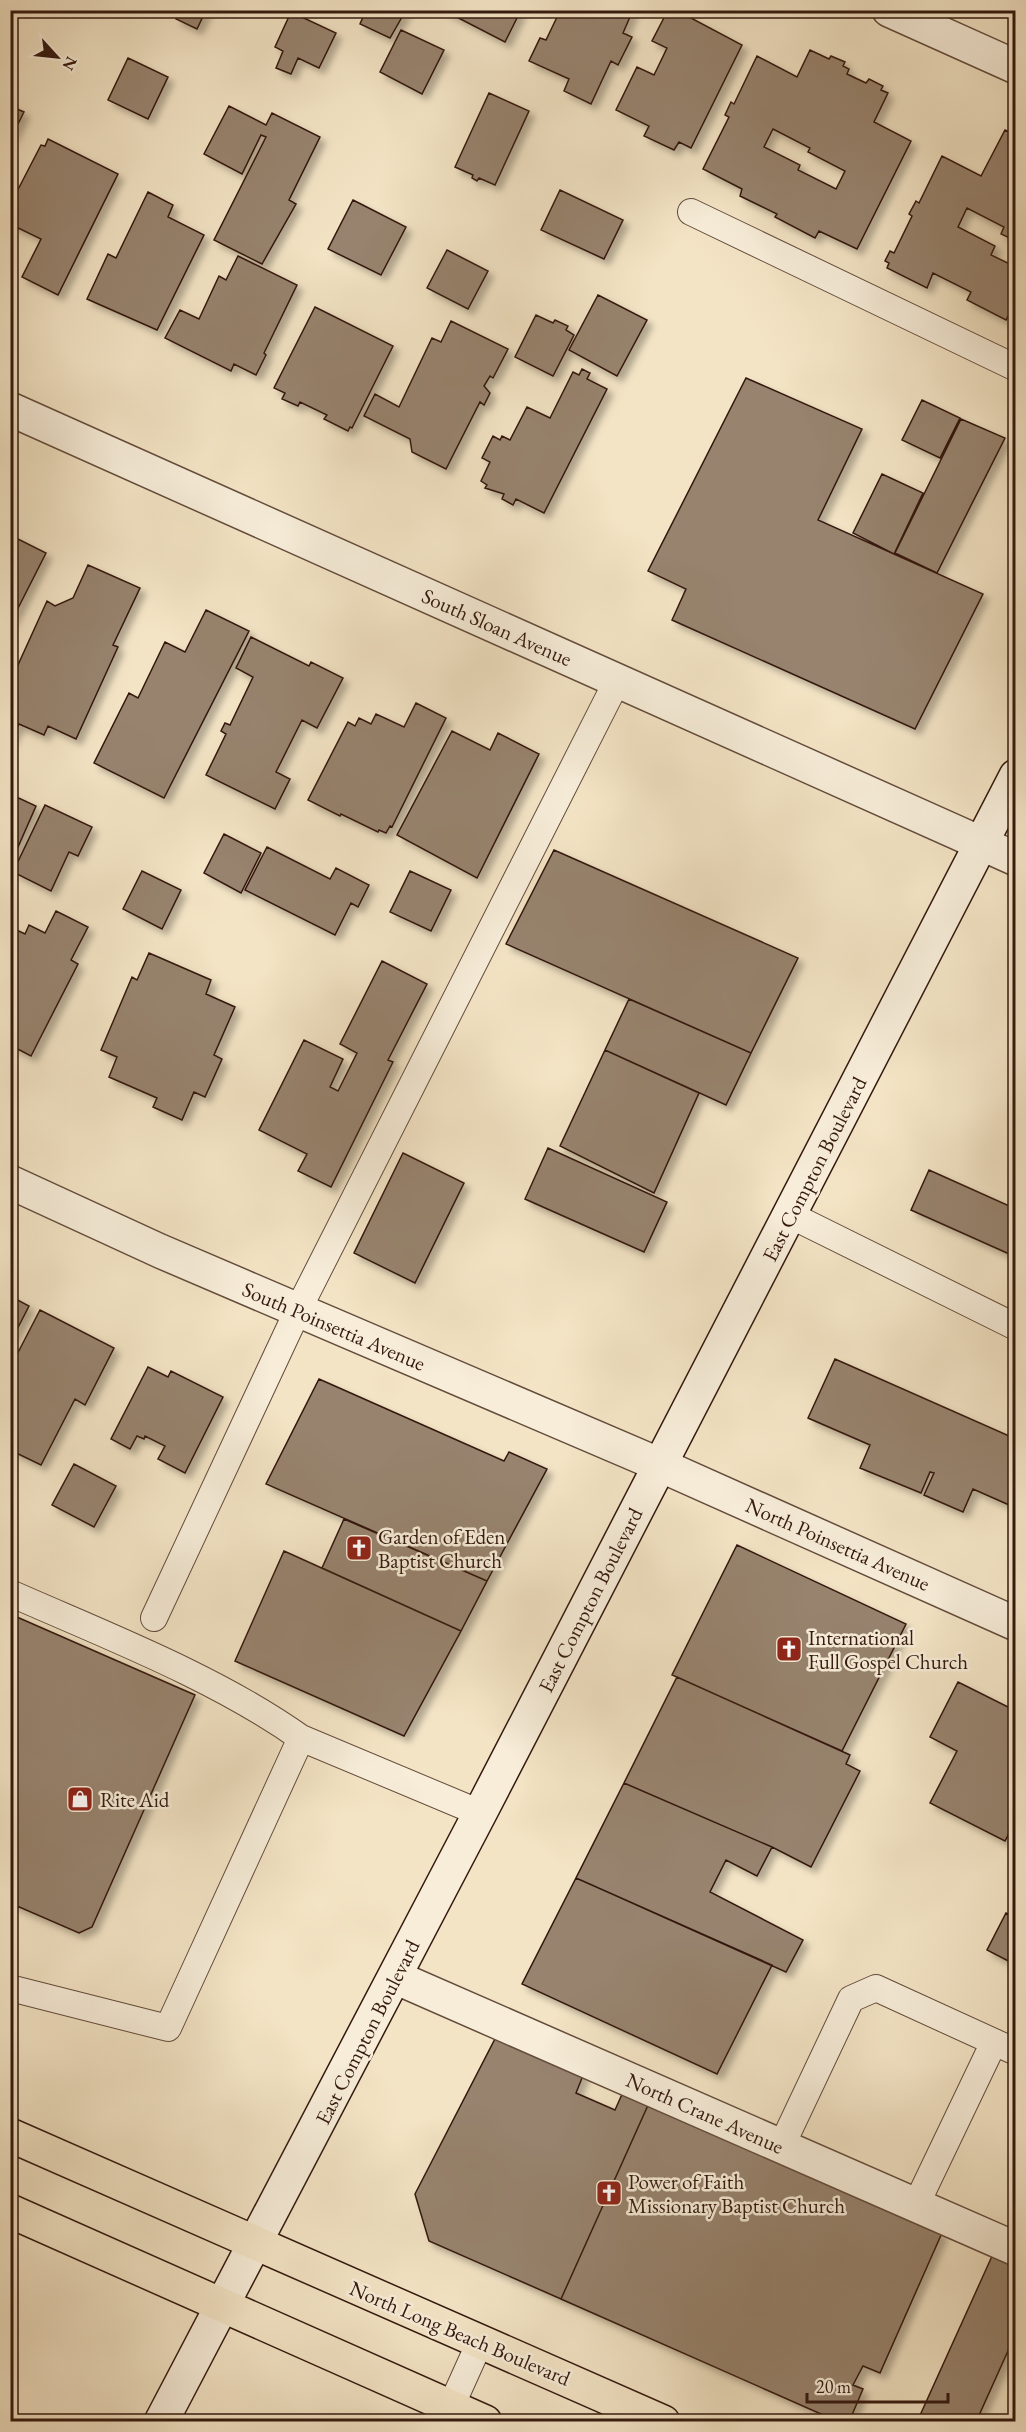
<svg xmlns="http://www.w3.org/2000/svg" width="1026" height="2432" viewBox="0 0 1026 2432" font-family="'EB Garamond',serif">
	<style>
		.building { fill: #97836e; stroke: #34190f; stroke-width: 1.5; fill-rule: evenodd; filter: url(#shadow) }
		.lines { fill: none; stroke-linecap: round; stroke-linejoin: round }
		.lane-casing { stroke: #644c3c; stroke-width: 28 }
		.street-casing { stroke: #644c3c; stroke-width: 36 }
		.secondary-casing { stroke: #34190f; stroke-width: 36 }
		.primary-casing { stroke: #34190f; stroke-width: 36 }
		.lane { stroke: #f7edd9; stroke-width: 26 }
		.street { stroke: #f7edd9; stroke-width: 33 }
		.secondary { stroke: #f7edd9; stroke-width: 33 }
		.primary { stroke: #f3e4c5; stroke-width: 33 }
		.labels { text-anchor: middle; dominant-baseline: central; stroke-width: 5; stroke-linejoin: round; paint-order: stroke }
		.street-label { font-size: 21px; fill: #34190f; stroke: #f7edd9 }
		.poi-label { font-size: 21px; fill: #34190f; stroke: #f7edd9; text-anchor: start }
	</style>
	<defs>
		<filter id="shadow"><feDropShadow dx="5.5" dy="5.5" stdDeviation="3" flood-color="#0004"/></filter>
	</defs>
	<rect width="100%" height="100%" fill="#f3e4c5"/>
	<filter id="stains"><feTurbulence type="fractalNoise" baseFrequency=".00333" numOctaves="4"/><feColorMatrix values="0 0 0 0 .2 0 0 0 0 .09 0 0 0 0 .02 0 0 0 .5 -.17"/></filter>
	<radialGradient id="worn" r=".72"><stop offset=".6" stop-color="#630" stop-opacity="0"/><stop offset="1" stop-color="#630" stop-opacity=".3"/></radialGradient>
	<!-- building -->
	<path class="building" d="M 180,10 L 206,10 L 197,29 L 176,19 Z
		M 366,10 L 406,10 L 390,38 L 360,24 Z
		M 443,10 L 521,10 L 505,42 Z
		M 553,10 L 633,10 L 623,33 L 632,37 L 618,65 L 611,61 L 591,104 L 564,91 L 569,79 L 529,61 L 540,38 L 546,40 L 558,15 Z
		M 668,10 L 676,10 L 742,45 L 691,148 L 679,142 L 674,150 L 644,136 L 649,126 L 616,110 L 637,67 L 654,75 L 667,48 L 652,41 Z
		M 291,12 L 336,33 L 319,68 L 298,58 L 291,74 L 276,68 L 283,51 L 275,47 Z
		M 401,30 L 444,50 L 422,94 L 380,72 Z
		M 810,50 L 829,59 L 831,56 L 845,62 L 843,66 L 849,69 L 847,74 L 866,83 L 869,79 L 883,86 L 881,90 L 888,93 L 874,122 L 911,141 L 857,249 L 819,231 L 815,238 L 775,217 L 777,214 L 740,196 L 742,189 L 703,169 L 729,117 L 725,115 L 731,102 L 734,104 L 757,56 L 797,77 ZM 773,129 L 810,148 L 808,152 L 845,171 L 836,189 L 798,170 L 800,165 L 764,147 Z
		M 128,58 L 168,77 L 148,119 L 108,100 Z
		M 489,93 L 529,111 L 495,185 L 479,178 L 477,181 L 472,178 L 473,175 L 455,167 Z
		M 10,106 L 24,112 L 10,140 Z
		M 229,106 L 266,125 L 272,113 L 320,137 L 289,200 L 296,204 L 262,264 L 214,240 L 266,137 L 261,135 L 242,174 L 204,154 Z
		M 1005,130 L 1016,135 L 1016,241 L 1001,234 L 1004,227 L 967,208 L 958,227 L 995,246 L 991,255 L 1016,267 L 1016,310 L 1012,308 L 1006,320 L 967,300 L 971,292 L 933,273 L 927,288 L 887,268 L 889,263 L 885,261 L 890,251 L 894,253 L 912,216 L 909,214 L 916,201 L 919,203 L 942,156 L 981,176 Z
		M 48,139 L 118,174 L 58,295 L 22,277 L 41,239 L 10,224 L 10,205 L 41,145 L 45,146 Z
		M 560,190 L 623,220 L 604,259 L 541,230 Z
		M 148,192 L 173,205 L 168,217 L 204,235 L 157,330 L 87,299 L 108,254 L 116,258 Z
		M 353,200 L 406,227 L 381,275 L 328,249 Z
		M 447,250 L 488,271 L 468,309 L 427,288 Z
		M 238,256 L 297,285 L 264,353 L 266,355 L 256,375 L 234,364 L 231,371 L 165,338 L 180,310 L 199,319 L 219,276 L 226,280 Z
		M 598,295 L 647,320 L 617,376 L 569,350 Z
		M 315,307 L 393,346 L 352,428 L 350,427 L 348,431 L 324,419 L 327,415 L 300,402 L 298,406 L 282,399 L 285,393 L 274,388 Z
		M 536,315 L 553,323 L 555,320 L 568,326 L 566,330 L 574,335 L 553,376 L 515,357 Z
		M 451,321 L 508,349 L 493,378 L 490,376 L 484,386 L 490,393 L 484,405 L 480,402 L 446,469 L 412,452 L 410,439 L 364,416 L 375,394 L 399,407 L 432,338 L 441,342 Z
		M 582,369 L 590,373 L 587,379 L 607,389 L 544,513 L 516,499 L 513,505 L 502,499 L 504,494 L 485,488 L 487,485 L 481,481 L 490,462 L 482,458 L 493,436 L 500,440 L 502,436 L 510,440 L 527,407 L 550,418 L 573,372 L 579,375 Z
		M 746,378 L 862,429 L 818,520 L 983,594 L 915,729 L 672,620 L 686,589 L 648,571 Z
		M 922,400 L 960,418 L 940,458 L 902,440 Z
		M 961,419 L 1005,438 L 937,573 L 895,553 Z
		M 882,474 L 923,493 L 894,554 L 853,533 Z
		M 10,535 L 46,553 L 10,624 Z
		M 88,565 L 140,588 L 113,645 L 118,647 L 76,739 L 48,726 L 44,735 L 19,724 L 10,741 L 10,665 L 17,667 L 47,601 L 55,606 L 73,598 Z
		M 206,610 L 249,631 L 164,798 L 94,763 L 129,693 L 138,698 L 165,642 L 185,652 Z
		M 251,637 L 309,666 L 311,662 L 343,678 L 317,728 L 302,720 L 276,772 L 290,779 L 275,809 L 206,775 L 226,734 L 221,731 L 225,723 L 230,725 L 253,677 L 236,668 Z
		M 416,703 L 446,718 L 392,827 L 390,826 L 386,833 L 379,830 L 378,832 L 341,814 L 340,816 L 308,800 L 348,722 L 355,726 L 359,718 L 371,724 L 376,714 L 404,727 Z
		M 452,731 L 490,750 L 498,733 L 539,754 L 477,878 L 397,835 Z
		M 10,794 L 36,806 L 11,863 L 10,862 Z
		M 45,805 L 92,827 L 78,856 L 69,852 L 51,891 L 13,872 Z
		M 224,834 L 261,853 L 241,893 L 204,873 Z
		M 267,847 L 330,879 L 336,868 L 369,885 L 358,907 L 351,903 L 335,935 L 245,890 Z
		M 554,850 L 798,958 L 751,1053 L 506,944 Z
		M 142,871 L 181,890 L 162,929 L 123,909 Z
		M 410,871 L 451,890 L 431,931 L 390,912 Z
		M 56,911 L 88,927 L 71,960 L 78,964 L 31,1056 L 10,1045 L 10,927 L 25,934 L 29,925 L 45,933 Z
		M 149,953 L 211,980 L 206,994 L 235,1007 L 214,1055 L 222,1059 L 205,1097 L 194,1092 L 182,1120 L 153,1107 L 157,1098 L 109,1077 L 117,1057 L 101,1050 L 132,977 L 137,980 Z
		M 382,961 L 427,984 L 388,1060 L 393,1062 L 331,1187 L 298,1171 L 307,1154 L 259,1130 L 304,1040 L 343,1059 L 330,1087 L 338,1091 L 357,1053 L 340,1044 Z
		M 629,999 L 751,1053 L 726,1105 L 605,1050 Z
		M 605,1050 L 699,1093 L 654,1193 L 560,1146 Z
		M 548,1148 L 667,1202 L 644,1252 L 525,1199 Z
		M 403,1153 L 464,1183 L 415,1283 L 354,1253 Z
		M 929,1170 L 1016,1209 L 1016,1257 L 911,1210 Z
		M 10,1296 L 29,1306 L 10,1343 Z
		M 40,1310 L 114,1348 L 85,1405 L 75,1399 L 41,1465 L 10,1450 L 10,1368 Z
		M 835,1359 L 1016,1439 L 1016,1508 L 973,1489 L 963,1512 L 924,1495 L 934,1473 L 930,1472 L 921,1493 L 860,1468 L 870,1445 L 808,1418 Z
		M 148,1367 L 168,1377 L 171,1371 L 223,1397 L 185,1473 L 158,1459 L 165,1446 L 145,1436 L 144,1439 L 137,1436 L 130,1449 L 111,1439 Z
		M 319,1379 L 504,1461 L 509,1452 L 547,1469 L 487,1581 L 266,1484 Z
		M 74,1464 L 116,1486 L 94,1527 L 52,1505 Z
		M 344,1519 L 487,1581 L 461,1631 L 322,1568 Z
		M 737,1545 L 906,1624 L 842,1751 L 672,1675 Z
		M 284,1551 L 461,1631 L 404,1736 L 235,1661 Z
		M 10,1614 L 195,1695 L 92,1927 L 79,1933 L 10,1903 Z
		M 677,1677 L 850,1755 L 846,1764 L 860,1771 L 811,1867 L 772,1847 L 624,1783 Z
		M 958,1682 L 1016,1711 L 1016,1820 L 1005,1841 L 930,1803 L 957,1751 L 930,1737 Z
		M 624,1783 L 772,1847 L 757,1876 L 726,1860 L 710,1892 L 803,1940 L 786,1972 L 576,1878 Z
		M 576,1878 L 772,1965 L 717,2074 L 522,1984 Z
		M 1006,1913 L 1016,1918 L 1016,1965 L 987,1950 Z
		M 497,2035 L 584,2073 L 576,2093 L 615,2110 L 623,2092 L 649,2103 L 561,2299 L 429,2241 L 415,2194 Z
		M 649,2103 L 942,2233 L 880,2373 L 863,2366 L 853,2385 L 863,2389 L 849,2422 L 839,2422 L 561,2299 Z
		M 993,2254 L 1016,2264 L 1016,2333 L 976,2422 L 917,2422 Z"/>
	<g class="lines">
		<defs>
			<path id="lane" d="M 691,212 L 1016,368
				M 790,1215 L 1016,1327
				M 10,1593 C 105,1635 217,1678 301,1738
				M 154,1618 L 298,1310 L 617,681
				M 10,1988 L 168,2028 L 301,1738 L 480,1813
				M 781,2147 L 851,1999 L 876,1988 L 1016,2052
				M 916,2205 L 994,2042
				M 444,2422 L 480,2342"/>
			<path id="street" d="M 889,10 L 1016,67
				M 10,409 L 1016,859
				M 10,1182 L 160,1251 L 660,1465 L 1016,1624
				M 395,1977 L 1016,2249"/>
			<path id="secondary" d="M 161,2422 L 480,1813 L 1016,776"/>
			<path id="primary" d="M 10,2135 L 663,2422
				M 10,2211 L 485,2422"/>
		</defs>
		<!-- lane casing -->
		<use href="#lane" class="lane-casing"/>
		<!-- street casing -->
		<use href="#street" class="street-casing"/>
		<!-- secondary casing -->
		<use href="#secondary" class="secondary-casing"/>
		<!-- primary casing -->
		<use href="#primary" class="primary-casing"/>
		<!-- lane -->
		<use href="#lane" class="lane"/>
		<!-- street -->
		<use href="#street" class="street"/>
		<!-- secondary -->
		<use href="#secondary" class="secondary"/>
		<!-- primary -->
		<use href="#primary" class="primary"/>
	</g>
	<!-- icons -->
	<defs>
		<symbol id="church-square" viewBox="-11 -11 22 22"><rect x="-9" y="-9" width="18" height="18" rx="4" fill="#8f2418" stroke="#f7edd9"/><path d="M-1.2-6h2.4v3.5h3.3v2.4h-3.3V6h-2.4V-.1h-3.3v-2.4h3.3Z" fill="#fff"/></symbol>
		<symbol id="shop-square" viewBox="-11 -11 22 22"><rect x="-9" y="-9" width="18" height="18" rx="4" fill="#8f2418" stroke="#f7edd9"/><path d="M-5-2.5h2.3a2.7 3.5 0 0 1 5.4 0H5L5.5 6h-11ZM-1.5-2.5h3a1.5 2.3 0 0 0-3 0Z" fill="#fff"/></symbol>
	</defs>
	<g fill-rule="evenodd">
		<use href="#church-square" x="344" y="1533" width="30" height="30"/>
		<use href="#church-square" x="774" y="1634" width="30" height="30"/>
		<use href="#shop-square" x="65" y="1784" width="30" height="30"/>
		<use href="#church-square" x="594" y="2178" width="30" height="30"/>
	</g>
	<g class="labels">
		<!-- street labels -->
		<g class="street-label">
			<text transform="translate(497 627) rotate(24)">South Sloan Avenue</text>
			<text transform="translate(814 1169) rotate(-63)">East Compton Boulevard</text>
			<text transform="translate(334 1326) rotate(23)">South Poinsettia Avenue</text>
			<text transform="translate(838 1544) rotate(24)">North Poinsettia Avenue</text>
			<text transform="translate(590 1600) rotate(-63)">East Compton Boulevard</text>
			<text transform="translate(367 2032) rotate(-63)">East Compton Boulevard</text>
			<text transform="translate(705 2113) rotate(24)">North Crane Avenue</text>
			<text transform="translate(460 2333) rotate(23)">North Long Beach Boulevard</text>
		</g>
		<!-- poi labels -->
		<g class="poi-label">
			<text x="378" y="1536">Garden of Eden<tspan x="378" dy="24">Baptist Church</tspan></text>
			<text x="808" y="1637">International<tspan x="808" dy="24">Full Gospel Church</tspan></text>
			<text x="100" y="1799">Rite Aid</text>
			<text x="628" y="2181">Power of Faith<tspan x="628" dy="24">Missionary Baptist Church</tspan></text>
		</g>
	</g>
	<!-- margin -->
	<rect width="1026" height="2432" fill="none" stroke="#f3e4c5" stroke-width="36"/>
	<rect x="12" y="12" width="1002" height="2408" fill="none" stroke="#34190f" stroke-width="3"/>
	<rect x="18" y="18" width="990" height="2396" fill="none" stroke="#34190f" stroke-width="1.5"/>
	<!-- north arrow -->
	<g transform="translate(57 57) rotate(117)" stroke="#f7edd9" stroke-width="4.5" paint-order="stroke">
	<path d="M0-4.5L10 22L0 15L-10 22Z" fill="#34190f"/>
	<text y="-9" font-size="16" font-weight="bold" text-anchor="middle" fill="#34190f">N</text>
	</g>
	<!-- scale -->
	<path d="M807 2393v9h141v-9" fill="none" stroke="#34190f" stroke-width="3"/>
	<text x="816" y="2393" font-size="18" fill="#34190f" stroke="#f7edd9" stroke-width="4.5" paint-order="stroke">20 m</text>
	<rect width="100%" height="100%" filter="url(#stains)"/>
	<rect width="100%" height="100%" fill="url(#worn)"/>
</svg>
